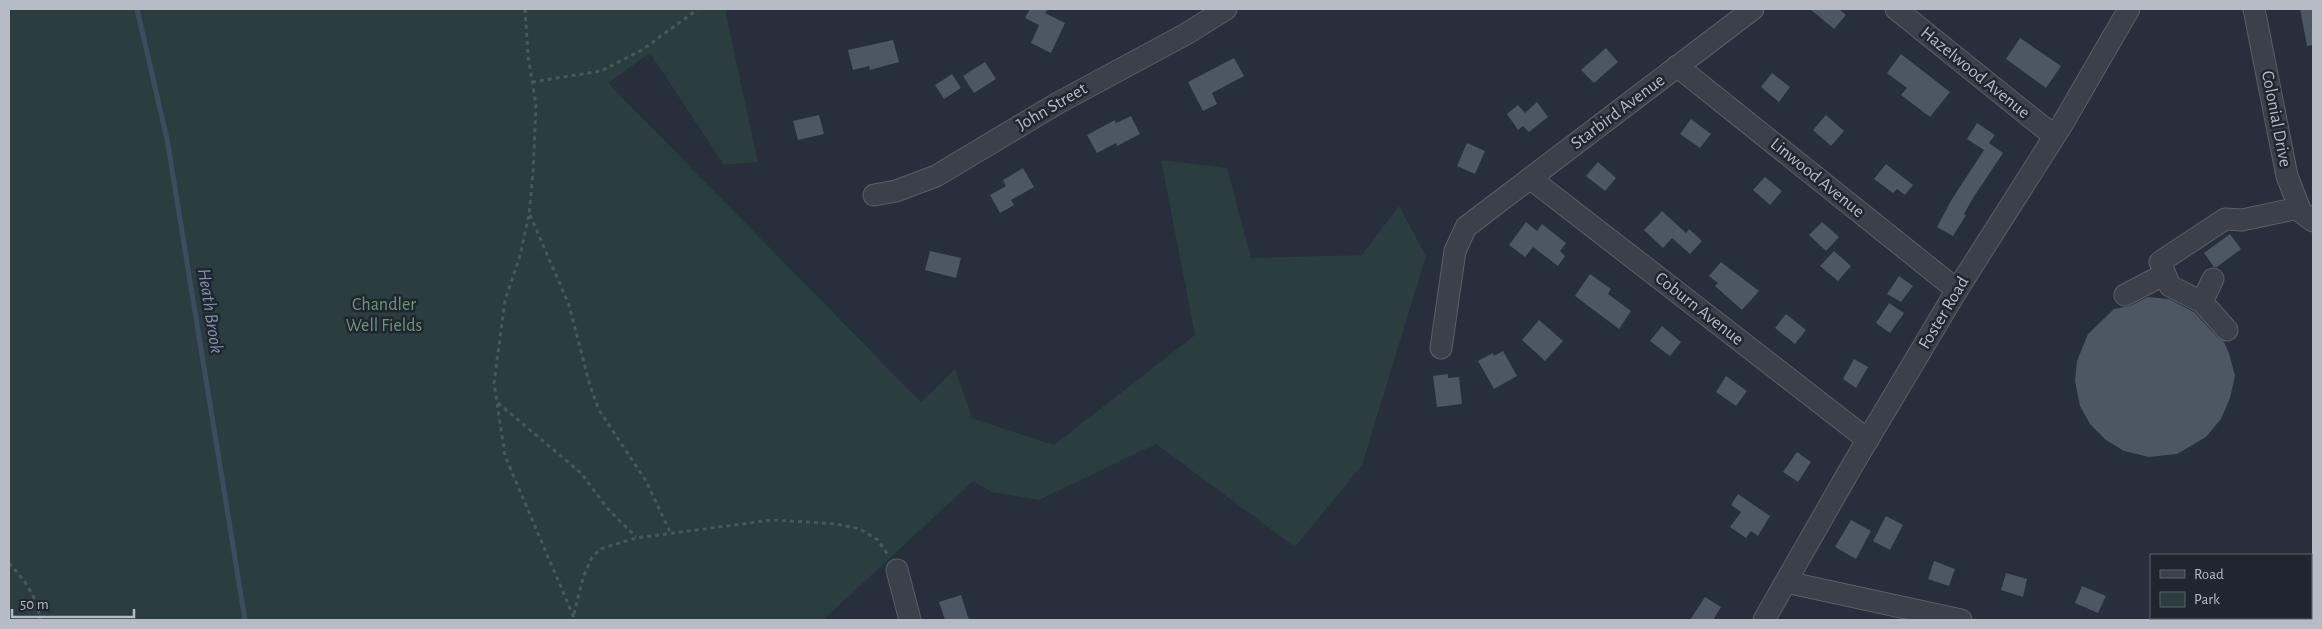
<svg xmlns="http://www.w3.org/2000/svg" width="2322" height="629" viewBox="0 0 2322 629" font-family="'Alegreya Sans',sans-serif">
	<style>
		.green { fill: #2b3d3e }
		.lines { fill: none; stroke-linecap: round; stroke-linejoin: round }
		.stream { stroke: #3e4c62; stroke-width: 5 }
		.building { fill: #4d5663 }
		.minor-casing { stroke: #585f69; stroke-width: 23 }
		.path { stroke: #48585b; stroke-width: 3; stroke-dasharray: 4 4; stroke-linecap: butt }
		.minor { stroke: #3a414b; stroke-width: 21 }
		.labels { text-anchor: middle; dominant-baseline: central; stroke-width: 5; stroke-linejoin: round; paint-order: stroke }
		.street-label { font-size: 18px; fill: #b6bcc6; stroke: #1f2630 }
		.park-label { font-size: 18px; fill: #6f9578; stroke: #1f2630 }
		.water-label { font-size: 19px; font-style: italic; fill: #8192ab; stroke: #1f2630 }
	</style>
	<rect width="100%" height="100%" fill="#262f3b"/>
	<!-- green -->
	<path class="green" d="M 9,9 L 727,9 L 726,15 L 758,162 L 724,165 L 650,53 L 608,83 L 921,402 L 955,369 L 972,418 L 1054,445 L 1195,335 L 1161,160 L 1227,168 L 1251,258 L 1362,255 L 1399,206 L 1426,256 L 1362,465 L 1295,547 L 1156,444 L 1039,500 L 992,492 L 973,481 L 823,620 L 9,620 Z"/>
	<g class="lines">
		<!-- stream -->
		<path class="stream" d="M 137,9 L 167,139 L 245,620"/>
	</g>
	<!-- building -->
	<path class="building" d="M 1030,9 L 1048,9 L 1045,13 L 1065,23 L 1051,53 L 1031,43 L 1039,25 L 1025,18 Z
		M 1810,9 L 1839,9 L 1846,15 L 1834,29 Z
		M 2300,9 L 2313,9 L 2313,45 L 2307,46 Z
		M 2020,38 L 2061,66 L 2046,88 L 2006,59 Z
		M 893,40 L 899,62 L 870,70 L 869,66 L 853,70 L 848,50 Z
		M 1606,48 L 1618,62 L 1594,83 L 1581,70 Z
		M 1901,54 L 1950,92 L 1930,117 L 1901,95 L 1907,88 L 1887,73 Z
		M 1234,58 L 1244,76 L 1212,93 L 1217,104 L 1203,111 L 1188,82 Z
		M 985,62 L 996,79 L 974,93 L 963,76 Z
		M 1772,73 L 1790,87 L 1779,102 L 1761,87 Z
		M 952,74 L 961,88 L 944,99 L 935,85 Z
		M 1537,102 L 1548,117 L 1529,132 L 1523,126 L 1518,130 L 1507,114 L 1518,105 L 1525,113 Z
		M 819,115 L 824,134 L 798,140 L 793,121 Z
		M 1826,115 L 1844,131 L 1831,146 L 1813,130 Z
		M 1131,116 L 1140,134 L 1117,146 L 1116,143 L 1097,153 L 1087,135 L 1115,120 L 1116,123 Z
		M 1691,119 L 1711,134 L 1700,148 L 1680,134 Z
		M 1977,123 L 1995,135 L 1989,143 L 2003,153 L 1973,198 L 1964,214 L 1966,215 L 1953,236 L 1937,227 L 1952,199 L 1984,150 L 1967,139 Z
		M 1467,143 L 1485,151 L 1475,174 L 1457,166 Z
		M 1598,162 L 1616,178 L 1605,191 L 1586,176 Z
		M 1886,164 L 1913,185 L 1905,195 L 1897,189 L 1893,193 L 1874,179 Z
		M 1023,168 L 1034,187 L 1011,200 L 1014,205 L 1000,213 L 990,195 L 1006,186 L 1003,180 Z
		M 1765,177 L 1782,191 L 1770,205 L 1753,190 Z
		M 1662,211 L 1686,233 L 1689,229 L 1702,241 L 1690,254 L 1672,238 L 1663,248 L 1644,230 Z
		M 1526,222 L 1537,231 L 1542,224 L 1566,243 L 1560,251 L 1565,256 L 1558,266 L 1533,247 L 1525,257 L 1509,245 Z
		M 1822,222 L 1839,237 L 1826,251 L 1809,235 Z
		M 2230,234 L 2241,249 L 2217,267 L 2214,267 L 2204,253 Z
		M 930,251 L 961,258 L 956,278 L 925,270 Z
		M 1834,251 L 1851,266 L 1838,281 L 1820,266 Z
		M 1721,262 L 1759,291 L 1742,310 L 1715,286 L 1718,283 L 1709,276 Z
		M 1590,274 L 1611,289 L 1608,294 L 1631,311 L 1619,329 L 1575,296 Z
		M 1899,276 L 1913,286 L 1901,302 L 1887,294 Z
		M 2148,297 L 2169,299 L 2194,312 L 2218,338 L 2224,342 L 2229,353 L 2235,376 L 2230,398 L 2221,419 L 2206,437 L 2177,454 L 2149,457 L 2124,451 L 2106,440 L 2090,424 L 2080,406 L 2075,381 L 2077,361 L 2088,334 L 2114,309 L 2130,306 Z
		M 1889,303 L 1904,313 L 1890,333 L 1876,323 Z
		M 1786,314 L 1806,330 L 1795,344 L 1775,328 Z
		M 1539,320 L 1563,341 L 1545,361 L 1522,340 Z
		M 1662,326 L 1681,342 L 1670,356 L 1650,341 Z
		M 1503,351 L 1517,376 L 1494,389 L 1478,361 L 1493,353 L 1494,356 Z
		M 1854,359 L 1868,367 L 1856,388 L 1843,379 Z
		M 1448,374 L 1448,378 L 1459,377 L 1462,404 L 1437,407 L 1433,376 Z
		M 1726,376 L 1747,391 L 1736,406 L 1716,392 Z
		M 1797,452 L 1811,462 L 1798,482 L 1783,472 Z
		M 1738,494 L 1770,516 L 1758,536 L 1751,531 L 1746,538 L 1730,527 L 1741,512 L 1731,505 Z
		M 1886,516 L 1903,525 L 1890,550 L 1873,541 Z
		M 1851,520 L 1871,531 L 1856,559 L 1835,547 Z
		M 1934,561 L 1955,569 L 1949,586 L 1928,579 Z
		M 2006,573 L 2027,579 L 2023,597 L 2001,590 Z
		M 2082,586 L 2106,596 L 2098,613 L 2075,603 Z
		M 961,595 L 969,620 L 945,620 L 939,602 Z
		M 1705,597 L 1721,607 L 1713,620 L 1690,620 Z"/>
	<g class="lines">
		<defs>
			<path id="minor" d="M 1896,9 L 2054,136
				M 2254,9 L 2287,176 L 2301,212 L 2313,221
				M 1677,66 L 1957,290
				M 1530,178 L 1868,440
				M 874,195 L 896,191 L 936,176 L 1058,103 L 1186,34 L 1226,9
				M 2213,279 L 2202,302 L 2170,286 L 2160,262 L 2225,219 L 2242,220 L 2299,208
				M 2125,295 L 2165,274
				M 2202,302 L 2227,330
				M 1441,348 L 1455,251 L 1466,227 L 1753,9
				M 897,570 L 910,620
				M 1786,582 L 1961,620
				M 1764,620 L 1852,466 L 1957,290 L 2063,123 L 2129,9"/>
		</defs>
		<!-- minor casing -->
		<use href="#minor" class="minor-casing"/>
		<!-- path -->
		<path class="path" d="M 525,9 L 528,55 L 536,105 L 533,173 L 529,214 L 520,256 L 505,300 L 494,383 L 505,456 L 575,620
			M 532,82 L 601,71 L 642,50 L 698,9
			M 530,215 L 569,305 L 590,386 L 599,410 L 646,481 L 671,534
			M 498,403 L 581,473 L 607,508 L 636,537
			M 9,563 C 24,579 38,598 40,620
			M 574,614 L 583,578 L 591,559 L 600,549 L 636,538 L 772,520 L 836,524 L 860,529 L 878,540 L 888,555"/>
		<!-- minor -->
		<use href="#minor" class="minor"/>
	</g>
	<g class="labels">
		<!-- street labels -->
		<g class="street-label">
			<text transform="translate(1975 73) rotate(39)">Hazelwood Avenue</text>
			<text transform="translate(1052 107) rotate(-30)">John Street</text>
			<text transform="translate(1618 112) rotate(-37)">Starbird Avenue</text>
			<text transform="translate(2276 119) rotate(79)">Colonial Drive</text>
			<text transform="translate(1817 178) rotate(39)">Linwood Avenue</text>
			<text transform="translate(1699 309) rotate(38)">Coburn Avenue</text>
			<text transform="translate(1944 313) rotate(-59)">Foster Road</text>
		</g>
		<!-- park labels -->
		<g class="park-label">
			<text x="384" y="305">Chandler<tspan x="384" dy="21">Well Fields</tspan></text>
		</g>
		<!-- water labels -->
		<g class="water-label">
			<text transform="translate(210 311) rotate(81)">Heath Brook</text>
		</g>
	</g>
	<!-- border -->
	<rect width="2322" height="629" fill="none" stroke="#b6bcc6" stroke-width="20"/>
	<!-- legend -->
	<rect x="2150" y="554" width="162" height="65" fill="#1f2630" stroke="#5b626c"/>
	<rect x="2160" y="570" width="25" height="8" fill="#3a414b" stroke="#5b626c"/>
	<text x="2194" y="579" font-size="15" fill="#b6bcc6">Road</text>
	<rect x="2160" y="592" width="25" height="15" fill="#2b3d3e" stroke="#5b626c"/>
	<text x="2194" y="604" font-size="15" fill="#b6bcc6">Park</text>
	<!-- scale -->
	<path d="M12 609v8h122v-8" fill="none" stroke="#b6bcc6" stroke-width="2.5"/>
	<text x="20" y="609" font-size="15" fill="#b6bcc6" stroke="#1f2630" stroke-width="4" paint-order="stroke">50 m</text>
</svg>
